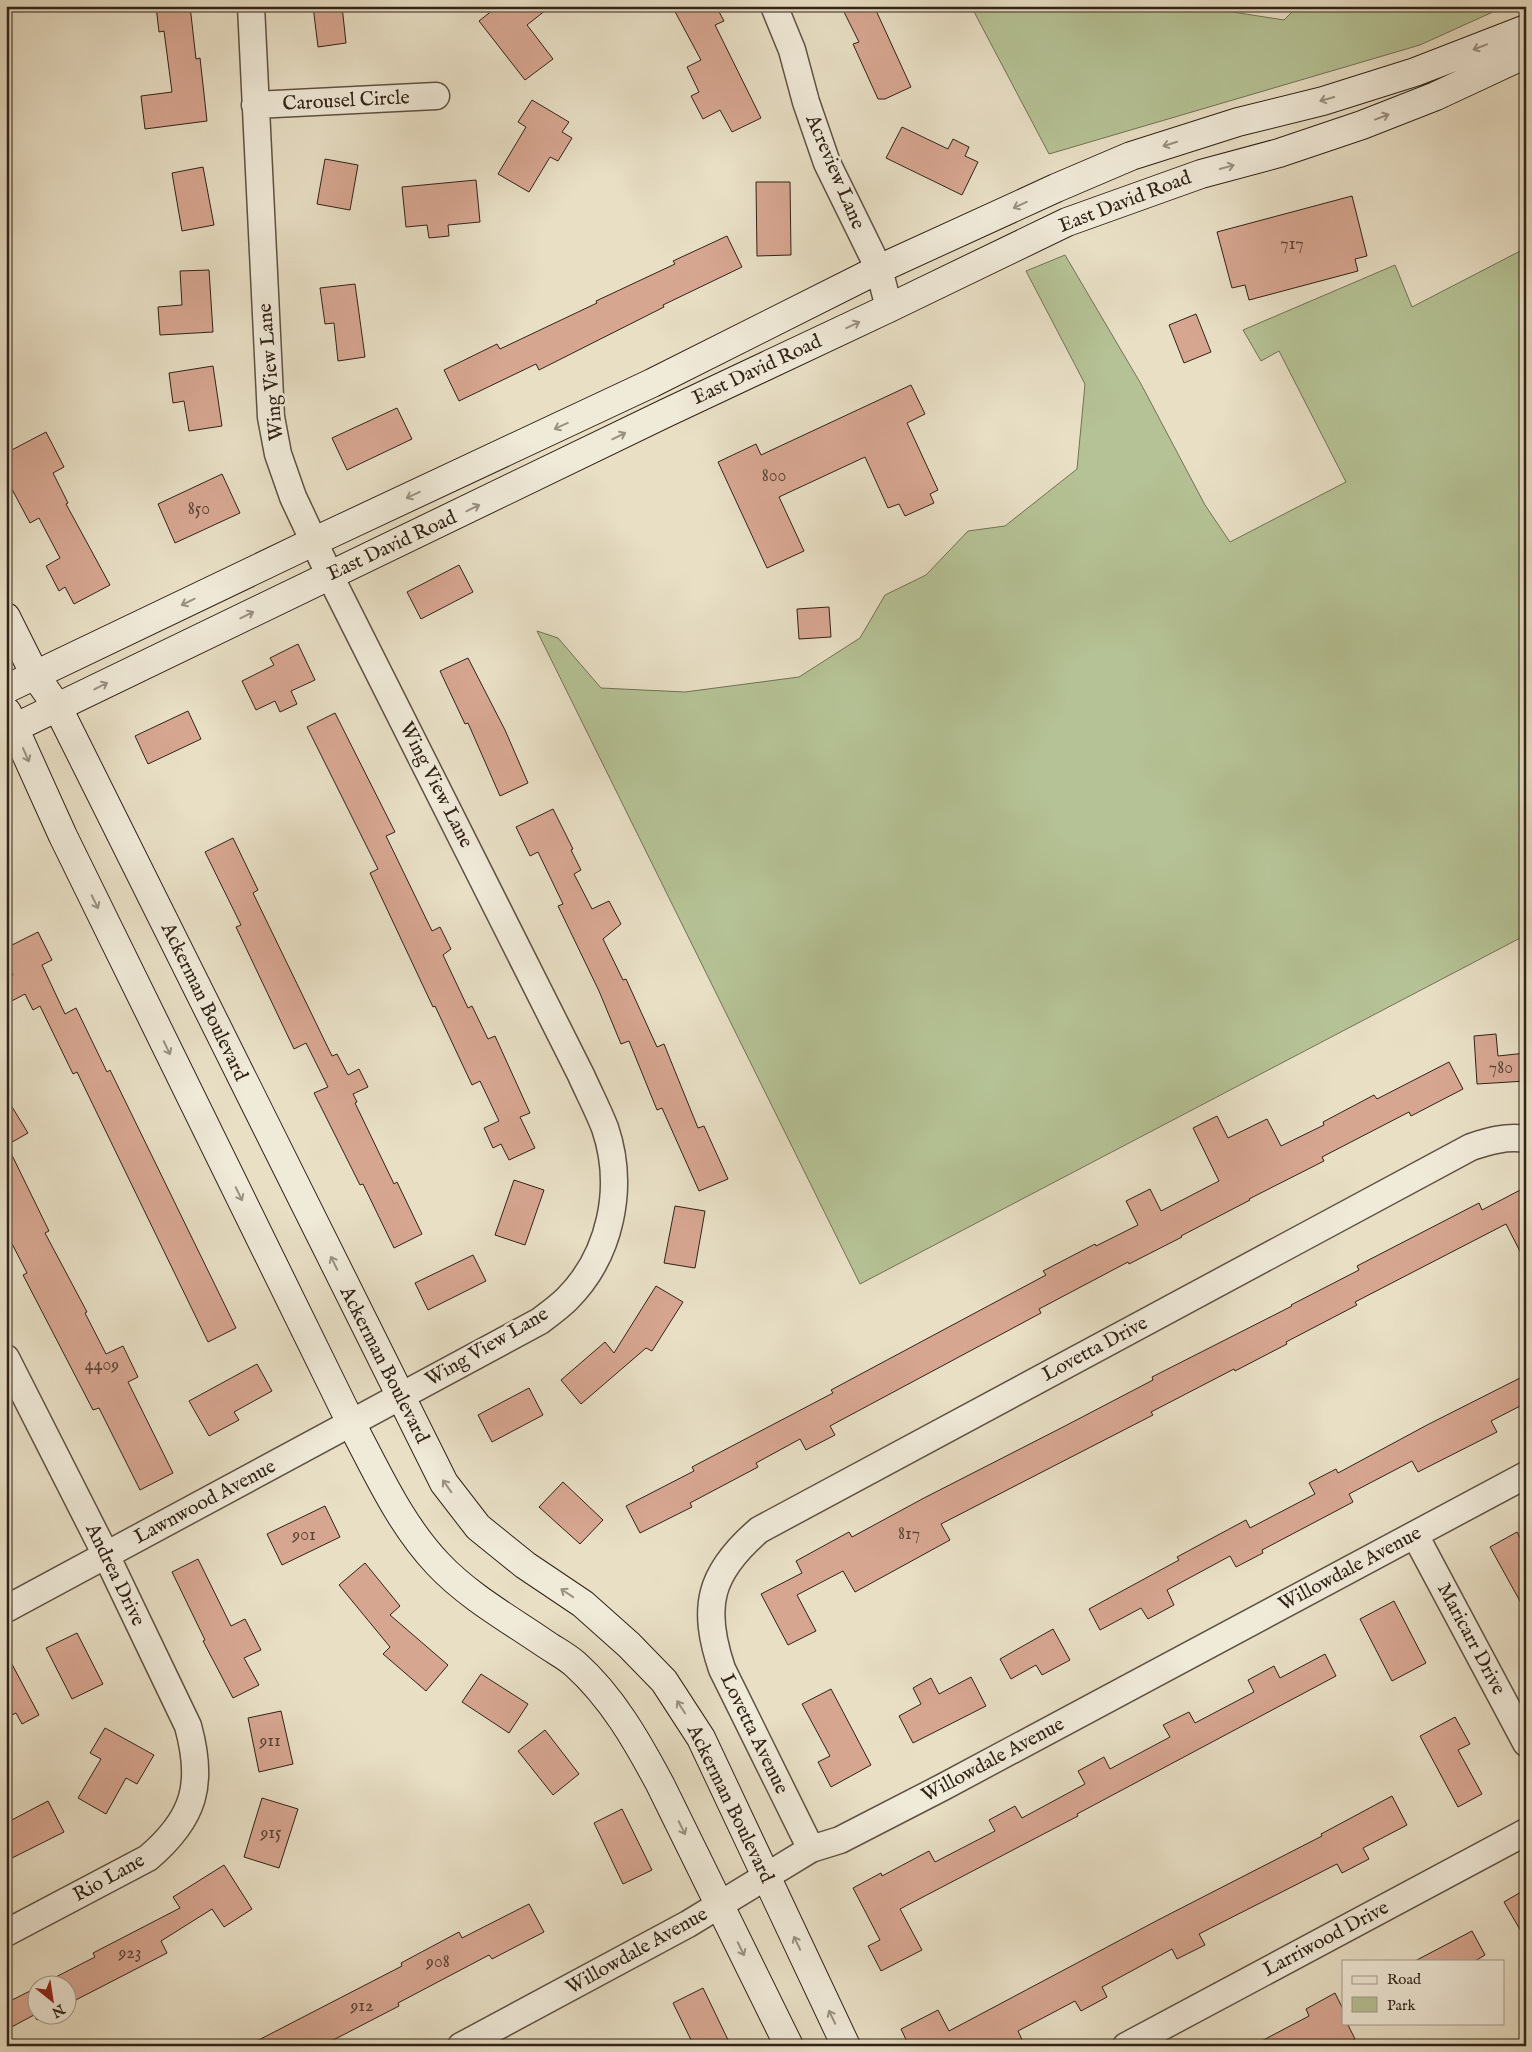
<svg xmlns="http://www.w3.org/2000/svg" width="1532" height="2052" viewBox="0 0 1532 2052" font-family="'IM FELL English',serif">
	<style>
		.green { fill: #b5c295; stroke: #737256 }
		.building { fill: #d7a691; stroke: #312318 }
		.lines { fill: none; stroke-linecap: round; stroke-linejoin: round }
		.street-casing { stroke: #5f5243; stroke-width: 29 }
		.secondary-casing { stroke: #312318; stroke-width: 30 }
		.street { stroke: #f0ead9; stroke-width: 26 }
		.secondary { stroke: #f0ead9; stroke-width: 28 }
		.oneway { stroke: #9a9082 }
		.labels { text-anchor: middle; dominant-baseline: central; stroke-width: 5; stroke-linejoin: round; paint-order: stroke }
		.number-label { font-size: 18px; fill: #5a4436 }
		.street-label { font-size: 20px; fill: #312318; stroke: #f0ead9 }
	</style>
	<rect width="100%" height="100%" fill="#e8dfc5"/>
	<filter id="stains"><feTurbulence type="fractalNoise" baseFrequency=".004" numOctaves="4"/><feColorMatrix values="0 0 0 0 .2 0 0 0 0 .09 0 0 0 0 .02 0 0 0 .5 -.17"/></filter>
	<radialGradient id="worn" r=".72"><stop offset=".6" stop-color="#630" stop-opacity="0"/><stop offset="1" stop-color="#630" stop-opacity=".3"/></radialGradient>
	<!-- green -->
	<path class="green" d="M 971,6 L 1194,6 L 1284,20 L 1298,6 L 1506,6 L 1420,45 L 1049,154 Z
		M 1526,248 L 1526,935 L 860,1284 L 537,631 L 558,638 L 601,688 L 685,692 L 799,677 L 860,638 L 885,595 L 926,575 L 968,531 L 1005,526 L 1077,469 L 1085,384 L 1026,271 L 1065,255 L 1141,384 L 1205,505 L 1230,542 L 1346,482 L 1279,351 L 1261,361 L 1243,330 L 1395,265 L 1412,307 Z"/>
	<!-- building -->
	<path class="building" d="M 156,6 L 190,6 L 196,59 L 200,58 L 207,121 L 145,129 L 141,96 L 172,92 L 164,31 L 159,32 Z
		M 313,6 L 342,6 L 346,43 L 318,47 Z
		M 498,6 L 551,6 L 527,25 L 553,59 L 525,80 L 479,21 Z
		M 672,6 L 716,6 L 724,21 L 715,25 L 761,118 L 732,132 L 720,110 L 703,119 L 691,96 L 699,92 L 687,67 L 701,60 Z
		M 841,6 L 874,6 L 911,87 L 885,99 L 878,99 L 853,44 L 859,42 Z
		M 532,100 L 569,122 L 562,132 L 572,138 L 558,161 L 550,157 L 529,192 L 498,174 L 526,127 L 518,122 Z
		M 902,127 L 948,149 L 953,139 L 969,147 L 965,156 L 978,162 L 962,195 L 886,158 Z
		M 325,159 L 358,165 L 350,210 L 317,204 Z
		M 203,167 L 214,225 L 182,231 L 172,173 Z
		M 476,180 L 480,222 L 448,225 L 449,236 L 429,238 L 427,225 L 406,227 L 402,187 Z
		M 756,182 L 790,182 L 791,255 L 757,256 Z
		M 1352,196 L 1367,256 L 1355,259 L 1358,271 L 1249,300 L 1245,285 L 1232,288 L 1217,232 Z
		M 727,236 L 742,267 L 663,305 L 664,307 L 539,370 L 536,364 L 459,401 L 444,370 L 497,344 L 500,349 L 597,303 L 596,301 L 675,264 L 673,261 Z
		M 209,270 L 213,332 L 160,335 L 158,307 L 182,305 L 180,271 Z
		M 355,284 L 365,357 L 338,361 L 334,323 L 325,324 L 320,288 Z
		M 1196,314 L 1211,352 L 1184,363 L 1169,325 Z
		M 213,366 L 222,426 L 189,431 L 184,401 L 173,403 L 169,373 Z
		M 911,385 L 925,414 L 907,423 L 938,490 L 930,494 L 934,503 L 905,516 L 899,504 L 888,508 L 865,457 L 779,497 L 804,551 L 767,568 L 718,462 L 756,444 L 761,455 Z
		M 397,408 L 412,439 L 347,470 L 332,438 Z
		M 46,432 L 64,467 L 53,473 L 68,503 L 66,504 L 110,585 L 74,604 L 65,587 L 59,591 L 46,566 L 60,558 L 39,518 L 30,523 L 6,478 L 6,453 Z
		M 222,474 L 240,513 L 175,543 L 158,504 Z
		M 459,565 L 473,592 L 421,619 L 407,592 Z
		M 829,607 L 831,637 L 799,639 L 797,609 Z
		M 298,644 L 315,680 L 291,691 L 297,704 L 280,712 L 275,701 L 256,710 L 242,681 L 274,665 L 270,658 Z
		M 468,658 L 505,730 L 528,783 L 500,796 L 468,723 L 465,724 L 440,671 Z
		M 188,711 L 201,739 L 148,764 L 135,736 Z
		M 335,713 L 395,832 L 386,836 L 432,931 L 440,927 L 451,949 L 443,955 L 468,1008 L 472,1006 L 488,1039 L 495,1036 L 530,1113 L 520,1117 L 535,1148 L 509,1160 L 501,1144 L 493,1148 L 484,1128 L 499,1121 L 480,1081 L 472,1085 L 435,1006 L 433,1007 L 370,873 L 378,869 L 307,727 Z
		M 553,809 L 573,849 L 571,850 L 581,870 L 574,874 L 592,909 L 609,901 L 621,924 L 603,939 L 623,980 L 626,979 L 657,1047 L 664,1044 L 698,1128 L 704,1126 L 728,1179 L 699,1191 L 662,1108 L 657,1110 L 629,1041 L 621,1044 L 599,991 L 558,906 L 563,904 L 538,852 L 530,856 L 516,827 Z
		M 233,838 L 258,890 L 253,893 L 332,1056 L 337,1054 L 348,1075 L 359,1069 L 368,1087 L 353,1094 L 357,1102 L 355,1103 L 394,1184 L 397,1182 L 422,1234 L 394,1248 L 363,1184 L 360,1185 L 314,1093 L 328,1087 L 306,1043 L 294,1049 L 236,927 L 241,925 L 205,852 Z
		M 38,932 L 52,960 L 42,965 L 65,1014 L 76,1008 L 107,1072 L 110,1070 L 236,1328 L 208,1342 L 77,1072 L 73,1074 L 40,1006 L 33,1010 L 25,994 L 6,1004 L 6,978 L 13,975 L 6,962 L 6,948 Z
		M 1496,1034 L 1498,1056 L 1526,1053 L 1526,1081 L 1477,1084 L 1474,1036 Z
		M 1449,1062 L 1463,1089 L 1411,1116 L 1409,1112 L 1322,1157 L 1324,1161 L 1249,1199 L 1250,1200 L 1181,1236 L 1182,1237 L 1129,1264 L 1128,1262 L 1039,1309 L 1041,1313 L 830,1426 L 835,1435 L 806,1450 L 800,1439 L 756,1463 L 758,1467 L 690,1503 L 692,1507 L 640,1533 L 626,1506 L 694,1471 L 692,1467 L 833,1393 L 831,1390 L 1046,1275 L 1043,1271 L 1095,1244 L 1096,1246 L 1138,1225 L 1126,1201 L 1150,1189 L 1161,1211 L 1219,1181 L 1193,1128 L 1217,1116 L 1228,1138 L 1267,1119 L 1281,1146 L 1324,1125 L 1323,1122 L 1374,1095 L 1377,1099 Z
		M 6,1097 L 28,1133 L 7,1145 L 49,1231 L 45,1233 L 87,1312 L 85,1313 L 106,1354 L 123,1346 L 138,1377 L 128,1382 L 173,1473 L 140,1490 L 99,1408 L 93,1410 L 23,1275 L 27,1273 L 6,1232 Z
		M 514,1180 L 544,1190 L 525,1245 L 495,1235 Z
		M 1526,1187 L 1526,1263 L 1506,1224 L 1355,1302 L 1357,1305 L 1286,1342 L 1287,1344 L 1235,1371 L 1234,1369 L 1151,1412 L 1153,1415 L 941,1524 L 950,1540 L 855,1592 L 843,1571 L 797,1595 L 816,1631 L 788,1645 L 761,1594 L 802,1573 L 796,1561 L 849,1532 L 852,1537 L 924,1498 L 1065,1426 L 1153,1380 L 1152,1377 L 1292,1306 L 1291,1305 L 1359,1270 L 1357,1266 L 1479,1203 L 1482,1210 Z
		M 675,1206 L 705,1211 L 695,1268 L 664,1263 Z
		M 473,1255 L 486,1281 L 428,1310 L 415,1283 Z
		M 656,1286 L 683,1302 L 652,1351 L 646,1348 L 581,1404 L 561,1380 L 605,1342 L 614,1353 Z
		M 257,1364 L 272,1391 L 234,1412 L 239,1420 L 209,1436 L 189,1401 Z
		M 1526,1375 L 1526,1403 L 1491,1421 L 1497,1432 L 1418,1472 L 1412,1461 L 1349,1494 L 1353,1502 L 1262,1550 L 1263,1553 L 1236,1567 L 1230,1556 L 1167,1590 L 1174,1605 L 1148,1619 L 1141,1608 L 1100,1630 L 1089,1609 L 1179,1560 L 1177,1557 L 1246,1520 L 1250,1528 L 1315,1494 L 1309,1483 L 1336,1469 L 1338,1473 L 1427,1425 Z
		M 529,1388 L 543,1415 L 492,1442 L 478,1415 Z
		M 563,1482 L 603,1520 L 580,1544 L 539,1507 Z
		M 325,1506 L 340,1537 L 282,1565 L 267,1534 Z
		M 1517,1532 L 1526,1549 L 1526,1612 L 1490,1547 Z
		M 198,1559 L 231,1626 L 245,1619 L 261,1650 L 244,1658 L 259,1685 L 233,1698 L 203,1641 L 205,1640 L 172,1572 Z
		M 365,1563 L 400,1606 L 390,1615 L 448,1665 L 426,1691 L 383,1654 L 390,1647 L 339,1585 Z
		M 1394,1601 L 1426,1663 L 1392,1681 L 1360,1619 Z
		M 1053,1629 L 1070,1660 L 1042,1675 L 1036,1665 L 1011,1679 L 1000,1659 Z
		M 77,1633 L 103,1684 L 72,1699 L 46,1648 Z
		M 6,1653 L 39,1715 L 22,1724 L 16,1713 L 6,1718 Z
		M 1325,1654 L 1336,1676 L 1077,1814 L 1078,1816 L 900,1909 L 922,1950 L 881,1971 L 868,1946 L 880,1940 L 853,1888 L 881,1873 L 882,1876 L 929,1851 L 935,1862 L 995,1831 L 989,1820 L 1015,1806 L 1022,1818 L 1085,1784 L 1078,1771 L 1104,1757 L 1110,1769 L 1170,1737 L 1163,1725 L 1189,1712 L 1195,1723 L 1254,1692 L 1248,1680 L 1274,1666 L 1280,1678 Z
		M 481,1674 L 528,1704 L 509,1733 L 462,1702 Z
		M 971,1677 L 986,1706 L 913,1743 L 899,1716 L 921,1704 L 913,1688 L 931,1678 L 939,1694 Z
		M 831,1689 L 871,1765 L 831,1787 L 818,1762 L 830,1756 L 802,1704 Z
		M 281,1711 L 293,1764 L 259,1772 L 248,1718 Z
		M 1455,1717 L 1470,1744 L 1458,1750 L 1482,1794 L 1458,1807 L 1420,1736 Z
		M 105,1728 L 154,1755 L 137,1784 L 126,1778 L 106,1814 L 78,1798 L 101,1759 L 90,1753 Z
		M 545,1730 L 579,1774 L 553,1795 L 518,1751 Z
		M 1392,1796 L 1407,1825 L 1363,1848 L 1369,1859 L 1342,1873 L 1337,1864 L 1199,1934 L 1205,1945 L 1177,1959 L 1172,1949 L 1102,1987 L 1107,1997 L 1081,2011 L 1075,2001 L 1018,2031 L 1025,2046 L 909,2046 L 901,2029 L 938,2010 L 949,2031 L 1158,1920 L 1322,1836 L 1321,1834 Z
		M 262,1798 L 298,1809 L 279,1868 L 244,1857 Z
		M 48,1801 L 64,1832 L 6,1861 L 6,1823 Z
		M 622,1809 L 652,1870 L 623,1884 L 594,1823 Z
		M 224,1865 L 252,1909 L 224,1927 L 212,1909 L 161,1941 L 167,1953 L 68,2004 L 68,1984 L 42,1984 L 95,1957 L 93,1953 L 180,1908 L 173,1897 Z
		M 1526,1889 L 1526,1940 L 1504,1902 Z
		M 529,1904 L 544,1932 L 492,1959 L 489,1955 L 398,2003 L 399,2006 L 341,2036 L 321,2046 L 247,2046 L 402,1966 L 401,1963 L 459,1932 L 462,1938 Z
		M 1472,1931 L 1485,1955 L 1475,1961 L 1415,1961 Z
		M 38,1987 L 38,2014 L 48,2014 L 37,2020 L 34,2015 L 6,2030 L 6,2003 Z
		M 703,1988 L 731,2046 L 694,2046 L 673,2003 Z
		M 1335,1993 L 1343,2009 L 1343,2023 L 1347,2023 L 1355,2039 L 1343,2046 L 1252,2046 L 1309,2016 L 1306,2009 Z"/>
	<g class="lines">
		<defs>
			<path id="street" d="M 774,6 L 792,50 L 806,102 L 827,163 L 879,269 L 889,308
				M 255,105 L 436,96
				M 6,1358 L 106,1555 L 188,1726 C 204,1784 195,1818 148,1858 L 6,1933
				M 1415,1535 L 1526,1743
				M 6,1609 L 540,1321 C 549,1314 559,1307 567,1299 C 611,1255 625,1187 605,1128 C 598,1110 589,1093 581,1075 L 330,576 L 293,497 L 278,454 L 271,417 L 251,6
				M 811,1849 L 722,1669 C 701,1607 709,1573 759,1530 L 1471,1147 C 1489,1141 1506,1136 1526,1139
				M 461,2046 L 688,1924 L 811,1849 L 840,1840 L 943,1787 L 1526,1475
				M 1126,2046 L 1526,1832"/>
			<path id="secondary" d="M 6,617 L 35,675 L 58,708 L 444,1483 L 478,1527 L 525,1565 L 583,1604 L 629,1645 L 664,1681 L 701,1738 L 846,2046
				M 6,689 L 315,541 L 652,383 L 879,269 L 1056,188 L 1131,156 L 1238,122 L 1323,101 L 1415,72 L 1526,29
				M 7,712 L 63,836 L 351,1423 C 377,1472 400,1524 438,1564 C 468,1596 509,1619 544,1643 C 554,1650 566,1656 575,1664 C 612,1697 637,1741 660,1784 L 789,2046
				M 6,732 L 666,413 L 889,308 L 1067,222 L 1201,174 L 1279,153 L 1362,125 L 1436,96 L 1526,54"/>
		</defs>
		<!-- street casing -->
		<use href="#street" class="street-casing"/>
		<!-- secondary casing -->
		<use href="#secondary" class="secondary-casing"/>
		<!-- street -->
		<use href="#street" class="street"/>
		<!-- secondary -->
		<use href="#secondary" class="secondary"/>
	</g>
	<!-- one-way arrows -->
	<defs><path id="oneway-shaft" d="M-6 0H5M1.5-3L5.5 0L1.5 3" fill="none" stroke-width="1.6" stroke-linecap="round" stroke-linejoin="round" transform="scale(1.25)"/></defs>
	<g class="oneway">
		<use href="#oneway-shaft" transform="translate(1480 47) rotate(159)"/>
		<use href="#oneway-shaft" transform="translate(1327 99) rotate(164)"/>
		<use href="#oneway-shaft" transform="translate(1382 117) rotate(-21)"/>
		<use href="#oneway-shaft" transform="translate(1170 144) rotate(162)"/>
		<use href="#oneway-shaft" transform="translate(1227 167) rotate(-15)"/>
		<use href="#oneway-shaft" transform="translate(1020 205) rotate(155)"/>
		<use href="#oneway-shaft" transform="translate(853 325) rotate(-25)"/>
		<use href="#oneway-shaft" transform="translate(561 426) rotate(155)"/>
		<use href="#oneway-shaft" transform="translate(619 436) rotate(-26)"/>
		<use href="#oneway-shaft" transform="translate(413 495) rotate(155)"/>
		<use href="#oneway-shaft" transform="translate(473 508) rotate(-26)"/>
		<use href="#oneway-shaft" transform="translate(188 602) rotate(154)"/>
		<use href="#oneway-shaft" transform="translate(247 615) rotate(-26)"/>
		<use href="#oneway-shaft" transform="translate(101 686) rotate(-27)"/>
		<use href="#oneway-shaft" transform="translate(26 755) rotate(66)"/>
		<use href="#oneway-shaft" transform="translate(95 902) rotate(64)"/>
		<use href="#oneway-shaft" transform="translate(167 1048) rotate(64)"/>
		<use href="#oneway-shaft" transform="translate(239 1194) rotate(64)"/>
		<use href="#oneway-shaft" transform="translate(334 1263) rotate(-116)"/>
		<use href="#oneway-shaft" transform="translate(447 1486) rotate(-125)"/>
		<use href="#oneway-shaft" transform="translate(567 1593) rotate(-146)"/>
		<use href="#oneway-shaft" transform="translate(681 1707) rotate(-123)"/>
		<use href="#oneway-shaft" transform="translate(682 1828) rotate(64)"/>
		<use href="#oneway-shaft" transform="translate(797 1943) rotate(-115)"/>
		<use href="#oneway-shaft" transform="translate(741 1949) rotate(64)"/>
		<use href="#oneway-shaft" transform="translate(832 2017) rotate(-116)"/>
	</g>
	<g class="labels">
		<!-- number labels -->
		<g class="number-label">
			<text x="1292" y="244">717</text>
			<text x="774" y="476">800</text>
			<text x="199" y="509">850</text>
			<text x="1501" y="1068">780</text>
			<text x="102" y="1365">4409</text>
			<text x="909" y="1534">817</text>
			<text x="304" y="1535">901</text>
			<text x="270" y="1741">911</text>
			<text x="271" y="1833">915</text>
			<text x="130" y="1953">923</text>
			<text x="438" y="1962">908</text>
			<text x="362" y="2006">912</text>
		</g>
		<!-- street labels -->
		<g class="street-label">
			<text transform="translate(346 101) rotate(-3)">Carousel Circle</text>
			<text transform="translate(835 172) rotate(67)">Acreview Lane</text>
			<text transform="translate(1125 202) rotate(-21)">East David Road</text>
			<text transform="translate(757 370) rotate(-25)">East David Road</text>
			<text transform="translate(271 372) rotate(-95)">Wing View Lane</text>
			<text transform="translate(392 546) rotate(-25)">East David Road</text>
			<text transform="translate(436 785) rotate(63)">Wing View Lane</text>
			<text transform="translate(204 1002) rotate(64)">Ackerman Boulevard</text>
			<text transform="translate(487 1347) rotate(-30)">Wing View Lane</text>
			<text transform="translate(1095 1349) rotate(-28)">Lovetta Drive</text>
			<text transform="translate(384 1365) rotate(63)">Ackerman Boulevard</text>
			<text transform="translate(205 1502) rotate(-28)">Lawnwood Avenue</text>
			<text transform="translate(1350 1569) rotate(-28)">Willowdale Avenue</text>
			<text transform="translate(115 1575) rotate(64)">Andrea Drive</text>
			<text transform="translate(1471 1639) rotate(62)">Maricarr Drive</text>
			<text transform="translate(754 1734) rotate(64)">Lovetta Avenue</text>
			<text transform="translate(993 1760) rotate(-28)">Willowdale Avenue</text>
			<text transform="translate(730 1804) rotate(64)">Ackerman Boulevard</text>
			<text transform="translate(109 1878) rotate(-29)">Rio Lane</text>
			<text transform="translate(1326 1939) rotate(-28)">Larriwood Drive</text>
			<text transform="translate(637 1951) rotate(-29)">Willowdale Avenue</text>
		</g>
	</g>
	<!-- margin -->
	<rect width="1532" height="2052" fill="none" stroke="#e8dfc5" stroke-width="25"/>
	<rect x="8" y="8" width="1517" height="2037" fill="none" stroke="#312318" stroke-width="2.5"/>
	<rect x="12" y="12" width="1507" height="2027" fill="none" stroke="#312318"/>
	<!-- legend -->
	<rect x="1342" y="1960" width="162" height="65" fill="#f0ead9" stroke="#a49a8c"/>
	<rect x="1352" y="1976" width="25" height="8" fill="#f0ead9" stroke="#a49a8c"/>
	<text x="1387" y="1984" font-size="15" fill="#312318">Road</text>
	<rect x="1352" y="1997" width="25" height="15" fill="#b5c295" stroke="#a49a8c"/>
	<text x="1387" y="2010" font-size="15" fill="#312318">Park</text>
	<!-- north arrow -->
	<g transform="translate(52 2000) rotate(150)"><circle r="24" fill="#f0ead9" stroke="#a49a8c"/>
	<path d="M0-4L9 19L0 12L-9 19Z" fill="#8f2418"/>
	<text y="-8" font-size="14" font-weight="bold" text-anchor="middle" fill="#312318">N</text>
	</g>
	<rect width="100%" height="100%" filter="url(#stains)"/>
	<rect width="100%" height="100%" fill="url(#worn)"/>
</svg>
